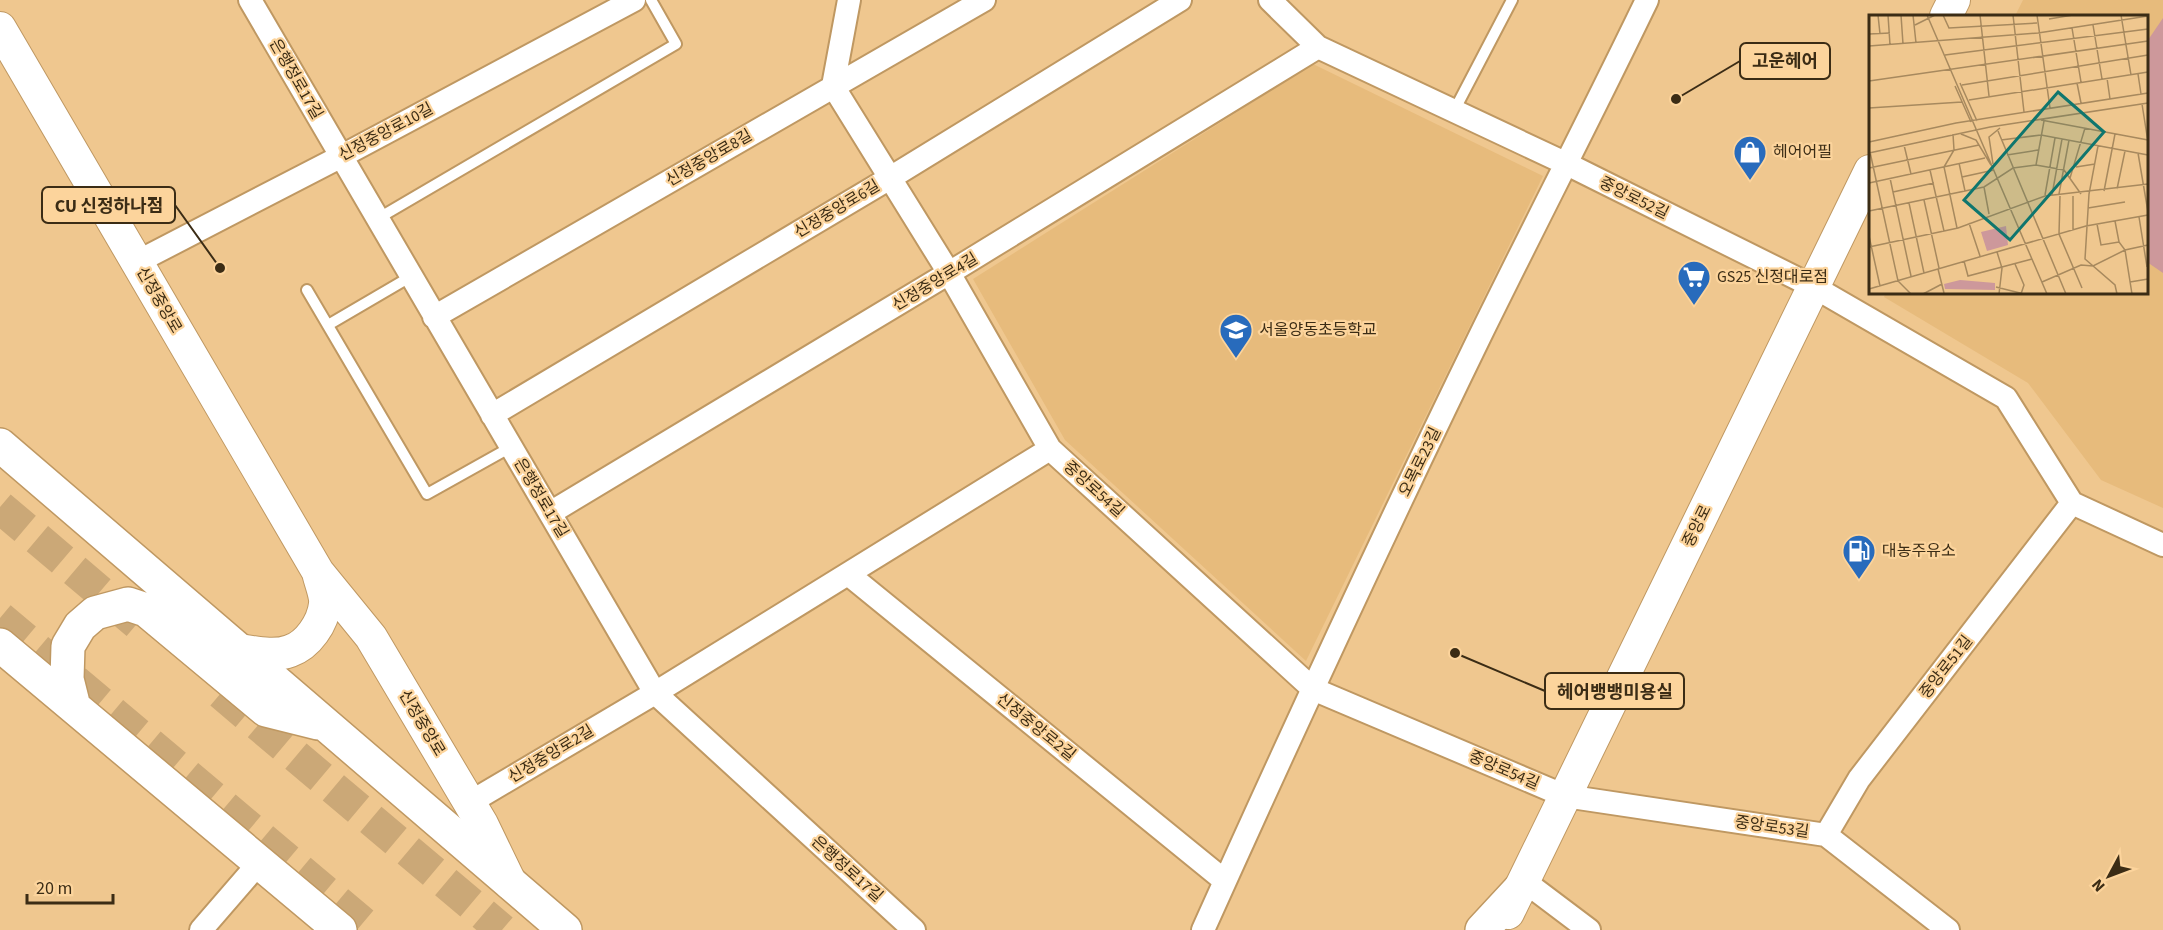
<svg xmlns="http://www.w3.org/2000/svg" width="2163" height="930" viewBox="0 0 2163 930" font-family="'Source Sans 3','Noto Sans KR',sans-serif">
	<style>
		.built { fill: #e7bb7c }
		.green { fill: #cd989b }
		.lines { fill: none; stroke-linecap: round; stroke-linejoin: round }
		.highway-tunnel { stroke: #cba877; stroke-width: 33; stroke-dasharray: 33 16; stroke-linecap: butt }
		.lane-casing { stroke: #bf9862; stroke-width: 14 }
		.street-casing { stroke: #bf9862; stroke-width: 26 }
		.secondary-casing { stroke: #bf9862; stroke-width: 34 }
		.primary-casing { stroke: #bf9862; stroke-width: 36 }
		.lane { stroke: #fff; stroke-width: 10 }
		.street { stroke: #fff; stroke-width: 22 }
		.secondary { stroke: #fff; stroke-width: 32 }
		.primary { stroke: #fff; stroke-width: 33 }
		.labels { text-anchor: middle; dominant-baseline: central; stroke-width: 4.5; stroke-linejoin: round; paint-order: stroke }
		.street-label { font-size: 16px; fill: #3b2c15; stroke: #fcd49c }
		.poi-label { font-size: 16px; fill: #3b2c15; stroke: #fcd49c; text-anchor: start }
		.inset-road { fill: none; stroke: #a7895e; stroke-width: 1.5 }
		.view { fill: #0f766e; fill-opacity: 0.15; stroke: #0f766e; stroke-width: 3 }
		.inset-edge { fill: none; stroke: #3b2c15; stroke-width: 3 }
		.leader { fill: none; stroke: #3b2c15; stroke-width: 2 }
		.callout-dot { fill: #3b2c15; stroke: #fcd49c; stroke-width: 2 }
		.callout { fill: #fcd49c; stroke: #3b2c15; stroke-width: 2 }
		.callout-label { font-size: 18px; text-anchor: middle; font-weight: bold; fill: #3b2c15 }
	</style>
	<rect width="100%" height="100%" fill="#efc78f"/>
	<!-- built -->
	<path class="built" d="M 2023,0 L 2163,0 L 2163,508 L 2101,480 L 2028,383 L 1884,297 L 1886,292 L 2146,292 L 2146,16 L 2015,16 Z
		M 1313,64 L 1543,176 L 1306,661 L 1065,440 L 973,279 Z"/>
	<!-- green -->
	<path class="green" d="M 2163,18 L 2163,273 L 2147,262 L 2146,43 Z"/>
	<g class="lines">
		<!-- highway-tunnel -->
		<path class="highway-tunnel" d="M 0,507 L 138,624
			M 0,618 L 371,930
			M 221,693 L 502,930"/>
		<defs>
			<path id="lane" d="M 1454,111 L 1512,0
				M 377,219 L 676,44 L 651,0
				M 307,290 L 427,494 L 511,447
				M 328,325 L 410,277"/>
			<path id="street" d="M 250,0 L 655,693 L 914,930
				M 849,0 L 833,86 L 949,273 L 1050,449 L 1313,689 L 1565,796 L 1826,835 L 1948,930
				M 1270,0 L 1318,47 L 1567,164 L 1814,287 L 2006,398 L 2072,503 L 2163,545
				M 137,262 L 340,157 L 634,0
				M 434,317 L 984,0
				M 492,415 L 890,178 L 1180,0
				M 550,513 L 949,273 L 1318,47
				M 848,574 L 1225,881
				M 469,803 L 655,693 L 1050,449
				M 1826,835 L 1859,779 L 2072,503
				M 1524,881 L 1589,930
				M 201,930 L 259,863
				M 1203,930 C 1293,730 1385,531 1481,334 C 1536,222 1593,112 1647,0"/>
			<path id="secondary" d="M 1946,16 L 1954,0
				M 0,28 L 318,572 L 371,637 L 482,824 L 511,884
				M 239,650 C 254,652 274,657 290,651 C 308,645 323,623 325,604 C 326,595 320,582 318,572
				M 1508,913 L 1870,171"/>
			<path id="primary" d="M 0,445 L 565,930
				M 0,645 L 340,930
				M 74,707 L 67,679 L 68,646 L 80,626 L 95,613 L 128,604 L 146,610 L 266,710 L 318,723
				M 1482,930 L 1520,889"/>
		</defs>
		<!-- lane casing -->
		<use href="#lane" class="lane-casing"/>
		<!-- street casing -->
		<use href="#street" class="street-casing"/>
		<!-- secondary casing -->
		<use href="#secondary" class="secondary-casing"/>
		<!-- primary casing -->
		<use href="#primary" class="primary-casing"/>
		<!-- lane -->
		<use href="#lane" class="lane"/>
		<!-- street -->
		<use href="#street" class="street"/>
		<!-- secondary -->
		<use href="#secondary" class="secondary"/>
		<!-- primary -->
		<use href="#primary" class="primary"/>
	</g>
	<!-- icons -->
	<defs>
		<symbol id="shop-pin" viewBox="-11 -11 22 30"><path d="M0 17L-7.5 6A9.5 9.5 0 1 1 7.5 6Z" fill="#286bbc" stroke="#fcd49c"/><path d="M-5-2.5h2.3a2.7 3.5 0 0 1 5.4 0H5L5.5 6h-11ZM-1.5-2.5h3a1.5 2.3 0 0 0-3 0Z" fill="#fff"/></symbol>
		<symbol id="supermarket-pin" viewBox="-11 -11 22 30"><path d="M0 17L-7.5 6A9.5 9.5 0 1 1 7.5 6Z" fill="#286bbc" stroke="#fcd49c"/><path d="M-6-5.5h2.5l.6 2H6L4.5 2H-2.5L-4.4-4H-6ZM-1.5 3.2a1.3 1.3 0 1 0 .1 0ZM3 3.2a1.3 1.3 0 1 0 .1 0Z" fill="#fff"/></symbol>
		<symbol id="school-pin" viewBox="-11 -11 22 30"><path d="M0 17L-7.5 6A9.5 9.5 0 1 1 7.5 6Z" fill="#286bbc" stroke="#fcd49c"/><path d="M0-5L7-2L0 1L-7-2ZM-4 1L0 2.5L4 1V4Q0 6-4 4Z" fill="#fff"/></symbol>
		<symbol id="fuel-pin" viewBox="-11 -11 22 30"><path d="M0 17L-7.5 6A9.5 9.5 0 1 1 7.5 6Z" fill="#286bbc" stroke="#fcd49c"/><path d="M-5.5-6h7V0h2V4h1.3V-2.5L3-4.5l.8-.8L6-3V5H2.5V1h-1V6h-7ZM-4.2-4.7v3.2H.2V-4.7Z" fill="#fff"/></symbol>
	</defs>
	<g fill-rule="evenodd">
		<use href="#shop-pin" x="1731" y="133" width="38" height="52"/>
		<use href="#supermarket-pin" x="1675" y="258" width="38" height="52"/>
		<use href="#school-pin" x="1217" y="311" width="38" height="52"/>
		<use href="#fuel-pin" x="1840" y="532" width="38" height="52"/>
	</g>
	<g class="labels">
		<!-- street labels -->
		<g class="street-label">
			<text transform="translate(296 79) rotate(60)">은행정로17길</text>
			<text transform="translate(386 132) rotate(-28)">신정중앙로10길</text>
			<text transform="translate(709 158) rotate(-30)">신정중앙로8길</text>
			<text transform="translate(1634 198) rotate(26)">중앙로52길</text>
			<text transform="translate(837 209) rotate(-31)">신정중앙로6길</text>
			<text transform="translate(935 282) rotate(-31)">신정중앙로4길</text>
			<text transform="translate(159 300) rotate(60)">신정중앙로</text>
			<text transform="translate(1420 462) rotate(-64)">오목로23길</text>
			<text transform="translate(1094 489) rotate(42)">중앙로54길</text>
			<text transform="translate(541 498) rotate(59)">은행정로17길</text>
			<text transform="translate(1697 526) rotate(-64)">중앙로</text>
			<text transform="translate(1946 667) rotate(-52)">중앙로51길</text>
			<text transform="translate(422 723) rotate(59)">신정중앙로</text>
			<text transform="translate(1036 727) rotate(39)">신정중앙로2길</text>
			<text transform="translate(551 754) rotate(-31)">신정중앙로2길</text>
			<text transform="translate(1504 770) rotate(23)">중앙로54길</text>
			<text transform="translate(1772 827) rotate(8)">중앙로53길</text>
			<text transform="translate(847 869) rotate(42)">은행정로17길</text>
		</g>
		<!-- poi labels -->
		<g class="poi-label">
			<text x="1773" y="152">헤어어필</text>
			<text x="1717" y="277">GS25 신정대로점</text>
			<text x="1259" y="330">서울양동초등학교</text>
			<text x="1882" y="551">대농주유소</text>
		</g>
	</g>
	<!-- overview -->
	<g transform="translate(1869 15)">
		<rect width="279" height="279" fill="#efc78f"/>
		<path d="M 137,211 L 139,230 L 118,236 L 112,217 ZM 91,265 L 126,268 L 126,275 L 76,274 L 75,269 Z" fill="#cd989b"/>
		<path class="inset-road" d="M 9,0 L 11,19M 19,0 L 21,30M 32,0 L 34,29M 44,0 L 47,28M 58,0 L 178,279M 74,0 L 80,13 L 168,8M 86,0 L 128,0M 111,0 L 120,81M 144,0 L 155,97M 168,0 L 181,93M 252,0 L 262,60M 180,4 L 204,0M 46,10 L 66,0M 224,10 L 233,64M 203,13 L 212,67M 0,19 L 21,18M 0,31 L 169,18 L 279,1M 76,40 L 279,14M 269,59 L 272,79M 238,63 L 241,84M 0,66 L 279,26M 91,68 L 108,106M 208,68 L 212,88M 93,70 L 279,40M 86,71 L 102,107M 100,85 L 279,57M 273,89 L 279,127M 0,93 L 93,87M 172,105 L 279,125M 129,116 L 197,279M 84,119 L 85,135 L 75,152 L 88,213M 92,119 L 107,125 L 122,150M 132,125 L 172,120 L 279,140M 0,127 L 87,108 L 279,78M 35,130 L 42,159M 229,131 L 220,179 L 216,244 L 246,270 L 248,279M 1,137 L 29,266 L 42,279M 0,138 L 121,112 L 279,88M 269,138 L 279,197M 138,140 L 169,135M 90,148 L 96,176M 124,149 L 120,122 L 131,113M 167,150 L 175,106M 207,152 L 226,149M 0,153 L 110,130M 61,155 L 75,216M 93,162 L 125,155M 21,163 L 42,261M 201,163 L 216,113M 0,168 L 116,143M 115,172 L 120,199M 248,174 L 256,136M 235,176 L 246,119M 24,177 L 65,168M 190,179 L 200,125M 176,180 L 186,123M 183,180 L 193,124M 191,181 L 190,219 L 213,273M 55,185 L 70,253M 40,188 L 55,258M 219,193 L 256,187M 0,196 L 115,172 L 144,153 L 167,150 L 195,155 L 212,179M 270,202 L 278,252M 246,206 L 250,227 L 256,235 L 263,279M 100,208 L 111,241M 228,209 L 232,230 L 250,227M 204,215 L 204,181M 0,221 L 11,271M 0,232 L 89,213 L 176,181 L 279,169M 128,237 L 133,253 L 130,279M 95,246 L 99,261 L 163,244M 146,249 L 155,270 L 152,279M 69,254 L 75,278M 173,267 L 212,250 L 224,251 L 256,235 L 279,230M 261,267 L 279,264M 127,272 L 155,279M 0,274 L 217,211 L 279,200M 54,279 L 73,269M 71,279 L 109,279"/>
		<path class="view" d="M 189,77 L 235,117 L 141,225 L 95,185 Z"/>
		<rect width="279" height="279" class="inset-edge"/>
	</g>
	<!-- callouts -->
	<path class="leader" d="M1676 99L1740 61M220 268L175 205M1455 653L1545 691"/>
	<g class="callout-dot">
		<circle cx="1676" cy="99" r="6"/>
		<circle cx="220" cy="268" r="6"/>
		<circle cx="1455" cy="653" r="6"/>
	</g>
	<g class="callout">
		<rect x="1740" y="43" width="90" height="36" rx="6"/>
		<rect x="42" y="187" width="133" height="36" rx="6"/>
		<rect x="1545" y="673" width="139" height="36" rx="6"/>
	</g>
	<g class="callout-label">
		<text x="1785" y="67">고운헤어</text>
		<text x="109" y="212">CU 신정하나점</text>
		<text x="1615" y="698">헤어뱅뱅미용실</text>
	</g>
	<!-- north arrow -->
	<g transform="translate(2109 876) rotate(229)" stroke="#fcd49c" stroke-width="4.5" paint-order="stroke">
	<path d="M0-4.5L10 22L0 15L-10 22Z" fill="#3b2c15"/>
	<text y="-9" font-size="16" font-weight="bold" text-anchor="middle" fill="#3b2c15">N</text>
	</g>
	<!-- scale -->
	<path d="M27 894v9h86v-9" fill="none" stroke="#3b2c15" stroke-width="3"/>
	<text x="36" y="894" font-size="18" fill="#3b2c15" stroke="#fcd49c" stroke-width="4.5" paint-order="stroke">20 m</text>
</svg>
